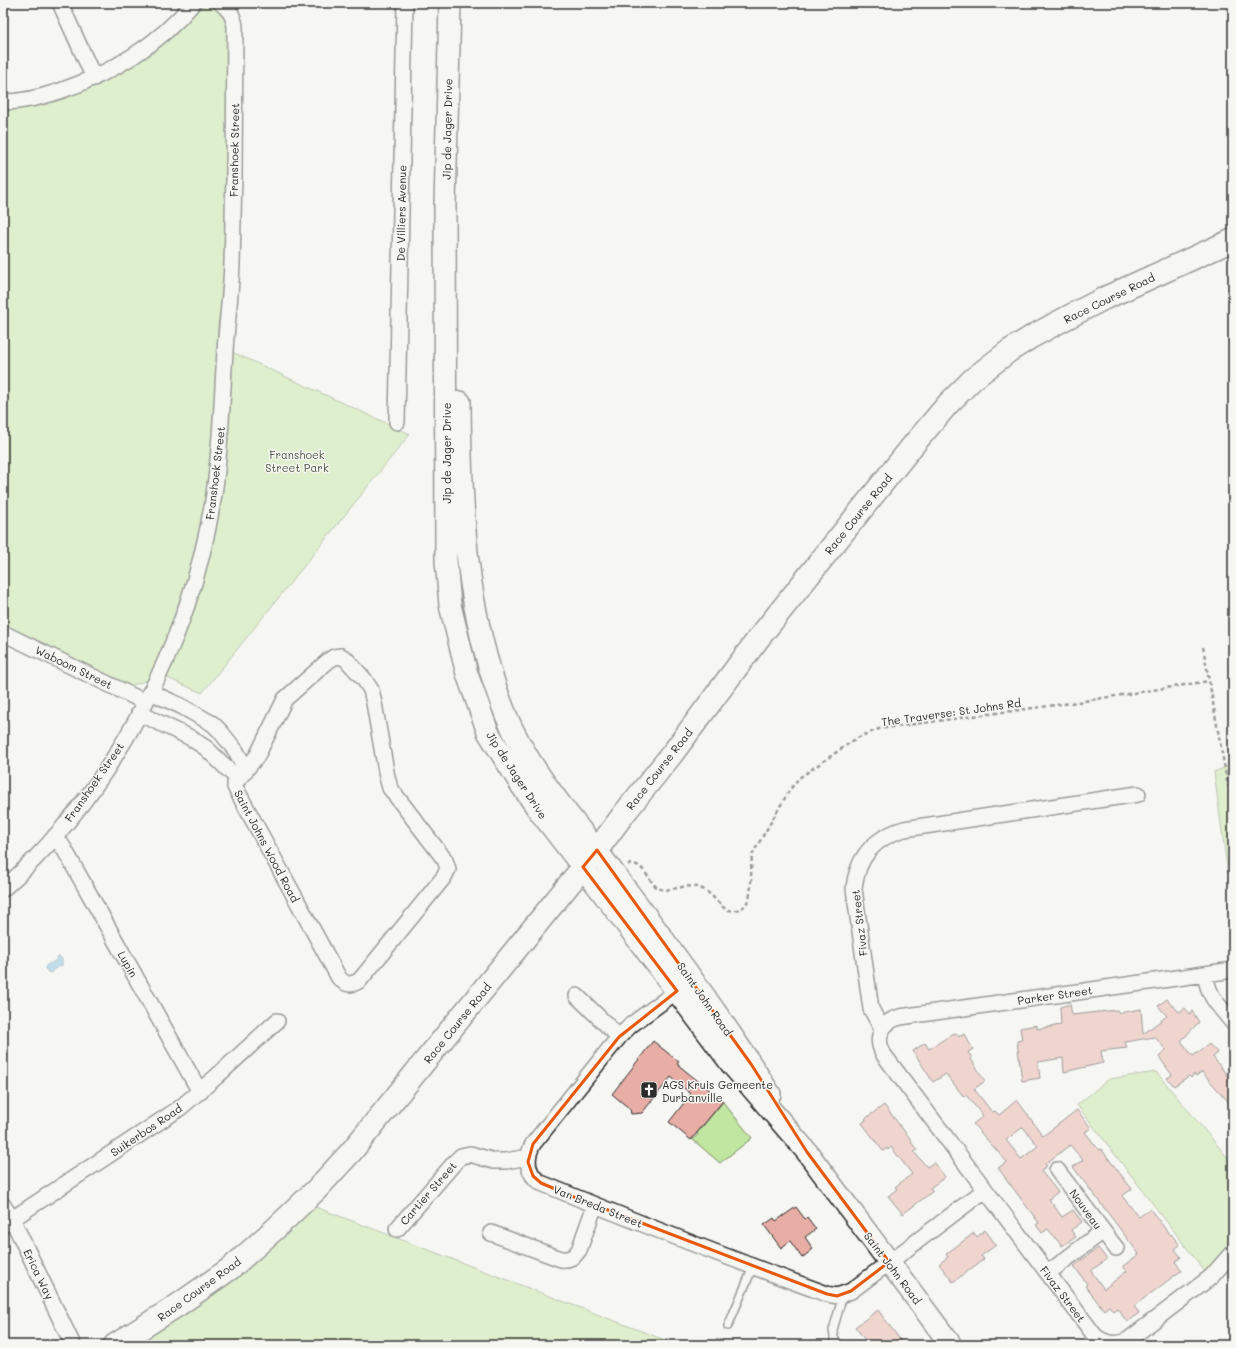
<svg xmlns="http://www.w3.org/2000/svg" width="1236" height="1348" viewBox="0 0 1236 1348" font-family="Mali,sans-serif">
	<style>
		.green { fill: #c0e6a0; stroke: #768866 }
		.water { fill: #83c1e3; stroke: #608599 }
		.building { fill: #e8ada5; stroke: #2b2b2b; fill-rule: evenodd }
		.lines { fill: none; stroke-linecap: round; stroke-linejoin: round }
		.lane-casing { stroke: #2b2b2b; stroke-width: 10 }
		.street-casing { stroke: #2b2b2b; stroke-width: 18 }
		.secondary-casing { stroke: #2b2b2b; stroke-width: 24 }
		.primary-casing { stroke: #2b2b2b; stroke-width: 25 }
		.path { stroke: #2b2b2b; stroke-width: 2.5; stroke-dasharray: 4 3; stroke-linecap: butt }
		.lane { stroke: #f6f6f2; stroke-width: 7 }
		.street { stroke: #f6f6f2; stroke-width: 15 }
		.secondary { stroke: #f6f6f2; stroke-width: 21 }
		.primary { stroke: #f6f6f2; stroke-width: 22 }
		.marked { fill: none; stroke: #e8590c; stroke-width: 3; stroke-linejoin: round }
		.labels { text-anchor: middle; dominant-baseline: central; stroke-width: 3; stroke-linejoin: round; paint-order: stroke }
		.street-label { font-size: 11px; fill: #2b2b2b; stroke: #f6f6f2 }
		.park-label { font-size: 11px; fill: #505a48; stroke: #f6f6f2 }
		.poi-label { font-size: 11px; fill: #2b2b2b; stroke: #f6f6f2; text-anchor: start }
	</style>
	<rect width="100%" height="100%" fill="#f6f6f2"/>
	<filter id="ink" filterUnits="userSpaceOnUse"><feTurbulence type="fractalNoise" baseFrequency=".025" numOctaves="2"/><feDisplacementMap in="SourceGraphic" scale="8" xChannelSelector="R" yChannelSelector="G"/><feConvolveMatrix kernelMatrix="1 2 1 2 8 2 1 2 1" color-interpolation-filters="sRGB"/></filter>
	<g filter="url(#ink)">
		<!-- green -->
		<path class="green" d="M 204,5 C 217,5 223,13 229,23 L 225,282 L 218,325 L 215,421 L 209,485 L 196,547 L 187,581 L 163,648 L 148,680 L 130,686 L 3,626 L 3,108 L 57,98 L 200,7 Z
			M 230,351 L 410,434 L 202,693 L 165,677 L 225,465 L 229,408 Z
			M 1233,764 L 1233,874 L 1228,875 L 1214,772 Z
			M 1156,1072 L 1233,1164 L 1233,1240 L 1216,1263 L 1206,1273 L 1077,1105 L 1109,1079 Z
			M 723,1102 L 752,1138 L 720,1163 L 692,1139 L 693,1138 L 694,1139 L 698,1134 L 697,1133 Z
			M 313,1206 L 678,1345 L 136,1345 L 183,1314 Z"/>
		<!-- water -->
		<path class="water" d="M 59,956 L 62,959 L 62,965 L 54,969 L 51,973 L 48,972 L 45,969 C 46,963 49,965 53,962 C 56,961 57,958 59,956 Z"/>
		<!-- building -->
		<path class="building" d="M 1167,999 L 1179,1012 L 1185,1008 L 1190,1014 L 1192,1011 L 1199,1022 L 1181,1041 L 1193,1056 L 1209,1044 L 1218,1053 L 1213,1057 L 1233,1083 L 1233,1107 L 1202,1072 L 1196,1076 L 1194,1074 L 1191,1078 L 1189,1076 L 1174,1086 L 1167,1078 L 1172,1075 L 1159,1057 L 1166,1050 L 1155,1037 L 1125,1042 L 1127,1048 L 1101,1051 L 1103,1063 L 1064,1072 L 1063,1058 L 1038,1062 L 1040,1078 L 1022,1081 L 1017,1041 L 1022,1040 L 1020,1028 L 1037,1025 L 1037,1029 L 1061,1025 L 1060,1007 L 1070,1004 L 1072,1015 L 1117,1010 L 1119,1013 L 1141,1009 L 1143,1034 L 1167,1016 L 1158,1006 Z
			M 954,1033 L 954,1034 L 956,1033 L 959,1037 L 964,1034 L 973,1049 L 968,1052 L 972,1058 L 971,1059 L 985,1081 L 974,1089 L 992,1112 L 995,1111 L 999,1115 L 1017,1100 L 1043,1136 L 1077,1110 L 1091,1128 L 1085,1132 L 1099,1150 L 1101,1149 L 1132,1189 L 1122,1196 L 1139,1217 L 1150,1209 L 1170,1235 L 1171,1234 L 1180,1245 L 1175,1249 L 1181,1257 L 1175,1262 L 1182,1270 L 1134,1306 L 1139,1313 L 1127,1322 L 1117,1308 L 1113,1311 L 1109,1306 L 1104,1310 L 1085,1286 L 1087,1284 L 1074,1266 L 1098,1248 L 1107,1259 L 1091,1271 L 1104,1289 L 1127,1271 L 1123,1266 L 1139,1254 L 1073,1167 L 1083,1160 L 1070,1145 L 1045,1164 L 1047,1166 L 1041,1171 L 1058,1192 L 1049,1199 L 1062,1217 L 1073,1210 L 1082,1222 L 1071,1230 L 1076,1237 L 1062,1246 L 1048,1229 L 1042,1233 L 1036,1225 L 1039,1223 L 998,1168 L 1007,1162 L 973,1124 L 983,1116 L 966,1095 L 964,1097 L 946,1074 L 933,1082 L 913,1051 L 925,1043 L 929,1049 ZM 1023,1127 L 1038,1146 L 1021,1159 L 1006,1140 Z
			M 653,1041 L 679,1062 L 677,1064 L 723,1101 L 691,1140 L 669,1122 L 691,1094 L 671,1077 L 642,1113 L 631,1114 L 630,1109 L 612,1094 Z
			M 884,1105 L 912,1141 L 911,1142 L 917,1150 L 914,1152 L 927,1167 L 934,1162 L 945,1177 L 930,1188 L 933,1191 L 903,1214 L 888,1196 L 897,1189 L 895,1187 L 912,1174 L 891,1147 L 888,1150 L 887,1148 L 883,1151 L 862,1123 L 866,1120 L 865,1119 Z
			M 796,1207 L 805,1219 L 807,1217 L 816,1229 L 805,1237 L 813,1249 L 802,1258 L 790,1241 L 781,1248 L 764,1225 L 774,1218 L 776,1221 Z
			M 985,1230 L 996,1245 L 981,1256 L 984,1259 L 953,1282 L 939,1264 L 948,1257 L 946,1254 L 974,1233 L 977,1237 Z
			M 878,1310 L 904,1345 L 869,1345 L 855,1327 Z"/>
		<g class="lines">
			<defs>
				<path id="lane" d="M 728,1326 L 753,1267
					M 839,1345 L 834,1338 L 833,1330 L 843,1295"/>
				<path id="street" d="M 60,3 L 94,78
					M 3,102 C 22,102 42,97 60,91 C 110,74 159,45 193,3
					M 397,422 L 405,3
					M 3,633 L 145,702
					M 341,656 L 346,659 L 364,679 L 371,690 L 374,703 L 387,777 L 390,788 L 445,860 L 448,869 L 444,877 L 360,980 C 351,986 346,985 339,978 L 235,787 L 235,783 L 257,756 L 285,699 L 328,661 L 334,657 Z
					M 150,692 L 181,706 L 213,724 L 220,731 L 236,751 L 246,770
					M 139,713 L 189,737 L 206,748 L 238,779
					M 55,836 L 63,847 L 200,1092
					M 3,889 C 114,791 192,640 214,494 C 221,447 222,399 225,351 C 227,321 231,292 232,263 C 233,235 233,207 234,179 C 234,128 235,77 235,26 C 233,15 230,10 221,3
					M 1233,970 L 900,1017 C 881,1022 874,1038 884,1055 L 1095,1336 C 1106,1344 1116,1346 1128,1340 L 1211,1277 L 1233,1252
					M 1205,974 C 1209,998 1218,1004 1233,1023
					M 677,991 L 631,1025 L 619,1037 L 533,1144 C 525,1159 527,1174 541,1183 C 636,1222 731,1259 827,1294 L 837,1296 L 851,1291 L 985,1190
					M 577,996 L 619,1037
					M 882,1029 L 871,1009 L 854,889 C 857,857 874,838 904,829 L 1138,794
					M 3,1205 L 12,1219 L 73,1345
					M 3,1225 L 180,1108 L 216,1077 L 277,1021
					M 397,1229 L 456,1161 L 461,1156 L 470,1154 L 494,1161 L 506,1161 L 528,1157
					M 1103,1231 L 1116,1248
					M 491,1233 L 561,1259 C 570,1260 574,1257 579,1250 L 595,1205
					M 1048,1273 L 1103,1231 L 1057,1170"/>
				<path id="secondary" d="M 450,3 L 445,206 L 446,561 L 450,605 L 467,674 L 488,732 L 521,785 L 540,812 L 602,892 L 732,1065 L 807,1152 L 951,1345
					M 460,402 C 461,508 465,615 506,715 C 531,775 578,824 616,876 C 670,947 723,1019 770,1094"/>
				<path id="primary" d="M 115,1345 L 178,1305 L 231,1268 L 275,1229 L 316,1190 L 351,1152 L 597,850 L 623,815 L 672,754 L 758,639 L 914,444 L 948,404 L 973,379 L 1009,351 L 1033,336 L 1070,316 L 1105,298 L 1233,240"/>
			</defs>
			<!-- lane casing -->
			<use href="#lane" class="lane-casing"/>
			<!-- street casing -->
			<use href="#street" class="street-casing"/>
			<!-- secondary casing -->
			<use href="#secondary" class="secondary-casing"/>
			<!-- primary casing -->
			<use href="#primary" class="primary-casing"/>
			<!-- path -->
			<path class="path" d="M 1203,647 L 1227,781 L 1233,799
				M 628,865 C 644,860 647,881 658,888 C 668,894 685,882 700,888 C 711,892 717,903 727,910 C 761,915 747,871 753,853 L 789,791 L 799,778 L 857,738 L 879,729 L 893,727 L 1078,702 L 1209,681
				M 278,1345 L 293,1344 L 298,1345"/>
			<!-- lane -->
			<use href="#lane" class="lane"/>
			<!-- street -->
			<use href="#street" class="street"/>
			<!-- secondary -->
			<use href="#secondary" class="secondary"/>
			<!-- primary -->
			<use href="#primary" class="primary"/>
		</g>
	</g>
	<!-- marked area -->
	<path d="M0 0H1236V1348H0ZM 597,850 L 751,1064 L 807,1152 L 889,1262 L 851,1291 L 837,1296 L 827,1294 L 574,1197 L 541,1183 L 533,1176 L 528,1162 L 533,1144 L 619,1037 L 677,991 L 583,867 Z" fill="#f6f6f2" fill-opacity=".55" fill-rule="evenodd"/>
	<path class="marked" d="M 597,850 L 751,1064 L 807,1152 L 889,1262 L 851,1291 L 837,1296 L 827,1294 L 574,1197 L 541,1183 L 533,1176 L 528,1162 L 533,1144 L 619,1037 L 677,991 L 583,867 Z"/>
	<!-- icons -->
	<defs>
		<symbol id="church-square" viewBox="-11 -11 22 22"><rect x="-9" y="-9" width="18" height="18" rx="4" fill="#2b2b2b" stroke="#f6f6f2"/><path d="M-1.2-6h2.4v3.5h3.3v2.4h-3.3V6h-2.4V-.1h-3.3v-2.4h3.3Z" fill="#fff"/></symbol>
	</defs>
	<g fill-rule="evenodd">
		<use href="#church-square" x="639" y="1080" width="20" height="20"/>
	</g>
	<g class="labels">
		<!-- street labels -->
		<g class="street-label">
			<text transform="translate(447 129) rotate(-89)">Jip de Jager Drive</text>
			<text transform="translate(234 150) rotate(-89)">Franshoek Street</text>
			<text transform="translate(401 213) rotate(-89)">De Villiers Avenue</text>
			<text transform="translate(1109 298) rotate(-26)">Race Course Road</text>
			<text transform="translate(446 453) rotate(-90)">Jip de Jager Drive</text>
			<text transform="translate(215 473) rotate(-83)">Franshoek Street</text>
			<text transform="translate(858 514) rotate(-51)">Race Course Road</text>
			<text transform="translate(74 667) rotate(26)">Waboom Street</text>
			<text transform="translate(951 712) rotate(-8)">The Traverse: St Johns Rd</text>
			<text transform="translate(659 769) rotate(-52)">Race Course Road</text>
			<text transform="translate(517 775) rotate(57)">Jip de Jager Drive</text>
			<text transform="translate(94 782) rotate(-55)">Franshoek Street</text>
			<text transform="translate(267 846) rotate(62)">Saint Johns Wood Road</text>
			<text transform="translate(859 923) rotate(-97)">Fivaz Street</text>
			<text transform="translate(128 964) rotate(61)">Lupin</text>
			<text transform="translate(1055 995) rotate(-8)">Parker Street</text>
			<text transform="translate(705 999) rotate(55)">Saint John Road</text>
			<text transform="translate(457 1023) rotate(-51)">Race Course Road</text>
			<text transform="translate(146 1130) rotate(-34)">Suikerbos Road</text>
			<text transform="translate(428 1193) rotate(-49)">Cartier Street</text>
			<text transform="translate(598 1206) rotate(22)">Van Breda Street</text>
			<text transform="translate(1086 1209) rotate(54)">Nouveau</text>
			<text transform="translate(893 1268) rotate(53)">Saint John Road</text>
			<text transform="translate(39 1274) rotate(64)">Erica Way</text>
			<text transform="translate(199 1289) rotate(-36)">Race Course Road</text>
			<text transform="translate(1063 1294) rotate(53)">Fivaz Street</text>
		</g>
		<!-- park labels -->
		<g class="park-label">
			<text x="297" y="454">Franshoek<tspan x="297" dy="13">Street Park</tspan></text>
		</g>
		<!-- poi labels -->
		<g class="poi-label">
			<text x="662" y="1084">AGS Kruis Gemeente<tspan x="662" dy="13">Durbanville</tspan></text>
		</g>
	</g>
	<!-- margin -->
	<rect width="1236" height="1348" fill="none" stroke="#f6f6f2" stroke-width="16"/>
	<rect x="8" y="8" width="1220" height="1332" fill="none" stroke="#2b2b2b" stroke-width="1.5" filter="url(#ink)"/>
</svg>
